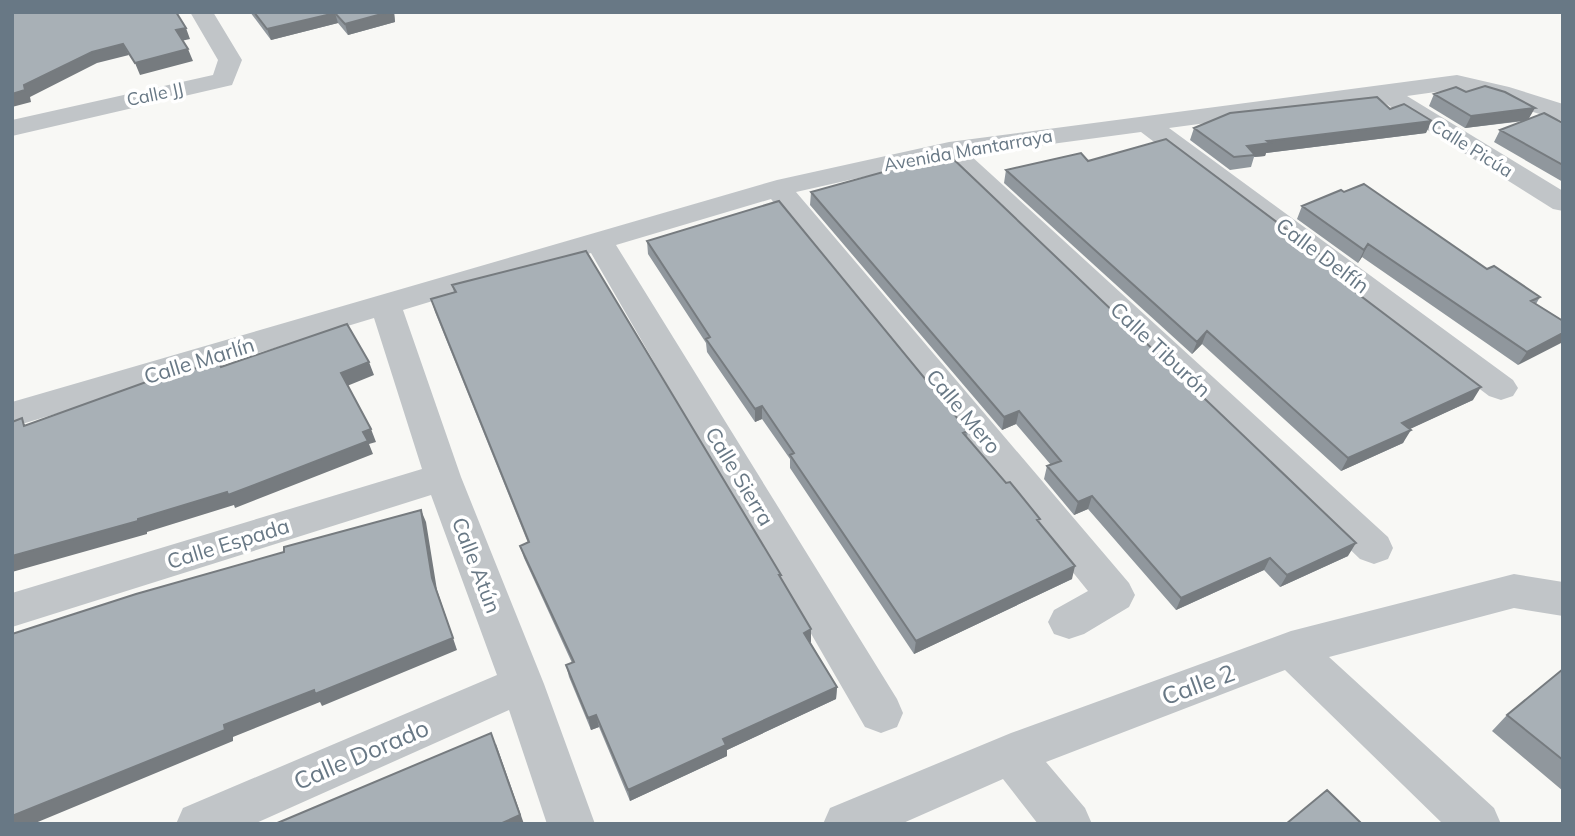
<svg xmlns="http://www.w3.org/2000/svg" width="1575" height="836" viewBox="0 0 1575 836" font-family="Mulish,sans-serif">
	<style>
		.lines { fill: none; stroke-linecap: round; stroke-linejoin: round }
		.minor { fill: #c1c5c8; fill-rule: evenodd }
		.wall { fill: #90979d }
		.shaded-wall { fill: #767b7f }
		.building { fill: #a8b0b6; stroke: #767b7f; stroke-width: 2 }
		.labels { text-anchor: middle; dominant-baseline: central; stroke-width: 7; stroke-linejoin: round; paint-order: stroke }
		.far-street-label { font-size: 18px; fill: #687885; stroke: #fff }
		.street-label { font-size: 21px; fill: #687885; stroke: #fff }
		.near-street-label { font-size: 24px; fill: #687885; stroke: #fff }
	</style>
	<rect width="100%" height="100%" fill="#f8f8f5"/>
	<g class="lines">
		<!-- minor -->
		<path class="minor" d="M 190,12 L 213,12 L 242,60 L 232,85 L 12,136 L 12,120 L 213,75 L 218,60 Z
			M 1457,75 L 1509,87 L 1563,104 L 1563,121 L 1457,89 L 1407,96 L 1563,191 L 1563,211 L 1553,209 L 1380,100 L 1169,128 L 1513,380 L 1518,388 L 1513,396 L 1501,400 L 1489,396 L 1141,132 L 970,155 L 1388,537 L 1393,548 L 1388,559 L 1374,564 L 1360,559 L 943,159 L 796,192 L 1129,583 L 1135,595 L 1129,607 L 1084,634 L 1069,639 L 1054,634 L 1048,622 L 1054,610 L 1088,591 L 771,199 L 616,245 L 897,699 L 903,713 L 897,727 L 881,733 L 865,727 L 591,253 L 403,310 L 461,477 L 544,684 L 595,824 L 547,824 L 509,710 L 254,824 L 176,824 L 183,808 L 497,675 L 431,495 L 12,627 L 12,593 L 422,469 L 374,318 L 12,427 L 12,402 L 777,180 L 949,142 Z
			M 1514,574 L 1563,582 L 1563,616 L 1514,608 L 1329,657 L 1494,808 L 1501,824 L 1443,824 L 1285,670 L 1046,762 L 1085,808 L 1092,824 L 1038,824 L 1003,779 L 901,824 L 823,824 L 830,808 L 1011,733 L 1291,631 Z"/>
	</g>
	<!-- wall -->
	<path class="wall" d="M 250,12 L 394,12 L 395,22 L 348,35 L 338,23 L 271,40 Z
		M 1466,92 L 1529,119 L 1563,123 L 1563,182 L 1494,142 L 1500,130 L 1524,121 L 1465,128 L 1429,106 L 1434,94 Z
		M 1390,109 L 1426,133 L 1266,153 L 1265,156 L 1254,157 L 1251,167 L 1230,170 L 1190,140 L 1194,128 Z
		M 1088,161 L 1346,274 L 1343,282 L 1473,400 L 1409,429 L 1403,443 L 1341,471 L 1202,344 L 1192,354 L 1004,183 L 1006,170 Z
		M 811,192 L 1348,556 L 1280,587 L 1264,570 L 1176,610 L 1088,509 L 1074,515 L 1044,479 L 1047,466 L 1051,465 L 1016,424 L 1002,430 L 810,205 Z
		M 1302,206 L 1487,269 L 1540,297 L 1536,304 L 1563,321 L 1518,365 L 1362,257 L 1358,263 L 1297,219 Z
		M 647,241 L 968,431 L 967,437 L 1039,522 L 1072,579 L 914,654 L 790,468 L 790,459 L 762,419 L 755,422 L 707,352 L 706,343 L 648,254 Z
		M 452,285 L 781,575 L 781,579 L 811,629 L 811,642 L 810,642 L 837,687 L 836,699 L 727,750 L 727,756 L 630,801 L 599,727 L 591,730 L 569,677 L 566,665 L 572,663 L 524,558 L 520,546 L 528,543 L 435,312 L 431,299 L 454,292 Z
		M 1563,669 L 1563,791 L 1492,731 L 1507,715 Z"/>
	<!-- shaded-wall -->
	<path class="shaded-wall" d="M 389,12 L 394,12 L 395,22 L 348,35 L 345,24 Z
		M 335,13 L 338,23 L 271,40 L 267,29 Z
		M 186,28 L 190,39 L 181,41 L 176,30 Z
		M 123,44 L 129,55 L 97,63 L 30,97 L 31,102 L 12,107 L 12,94 L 24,85 L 92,52 Z
		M 188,49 L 193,61 L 140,75 L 135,63 Z
		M 1535,108 L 1528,120 L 1465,128 L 1471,116 Z
		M 1432,121 L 1426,133 L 1266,153 L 1265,156 L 1254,157 L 1255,155 L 1247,146 L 1267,141 Z
		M 1368,244 L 1362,257 L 1358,263 L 1364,250 Z
		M 1207,331 L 1202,344 L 1192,354 L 1197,342 Z
		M 1563,333 L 1563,342 L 1518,365 L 1527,352 Z
		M 369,362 L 374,375 L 347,386 L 341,373 Z
		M 1481,387 L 1473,400 L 1395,436 L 1402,423 Z
		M 762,406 L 762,419 L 755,422 L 755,409 Z
		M 1019,411 L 1016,424 L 1002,430 L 1004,417 Z
		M 371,429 L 376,442 L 369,444 L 373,454 L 235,508 L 234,505 L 147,532 L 147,534 L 12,572 L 12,556 L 138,519 Z
		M 1411,430 L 1403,443 L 1341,471 L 1348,458 Z
		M 1092,496 L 1088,509 L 1074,515 L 1078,502 Z
		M 421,510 L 426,522 L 437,590 L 457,650 L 322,706 L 320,702 L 233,737 L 233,741 L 33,824 L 12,824 L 12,816 L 224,725 L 432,578 Z
		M 1356,543 L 1348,556 L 1280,587 L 1287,575 Z
		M 1270,558 L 1264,570 L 1176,610 L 1181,598 Z
		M 1075,566 L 1072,579 L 914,654 L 916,641 Z
		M 811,629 L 811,642 L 803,645 L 804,633 Z
		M 837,687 L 836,699 L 727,750 L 727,756 L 630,801 L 628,790 L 723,739 Z
		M 596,715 L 599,727 L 591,730 L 588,718 Z
		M 496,744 L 524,824 L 500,824 Z"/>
	<!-- building -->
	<path class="building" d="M 12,12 L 176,12 L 186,28 L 176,30 L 188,49 L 135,63 L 123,44 L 92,52 L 24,85 L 25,90 L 12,94 Z
		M 254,12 L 389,12 L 345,24 L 335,13 L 267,29 Z
		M 1485,86 L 1505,92 L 1535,108 L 1471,116 L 1434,94 L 1456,87 L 1466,92 Z
		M 1377,97 L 1390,109 L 1404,104 L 1432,121 L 1267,141 L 1270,143 L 1247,146 L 1255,155 L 1234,157 L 1194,128 L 1230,113 Z
		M 1544,113 L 1563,123 L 1563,165 L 1500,130 Z
		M 1166,139 L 1346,274 L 1341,281 L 1481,387 L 1402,423 L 1411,430 L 1348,458 L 1207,331 L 1197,342 L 1006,170 L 1081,153 L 1088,161 Z
		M 948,154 L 1356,543 L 1287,575 L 1270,558 L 1181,598 L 1092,496 L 1078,502 L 1047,466 L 1061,461 L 1019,411 L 1004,417 L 811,192 Z
		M 1364,184 L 1487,269 L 1494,266 L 1540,297 L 1531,301 L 1563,321 L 1563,333 L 1527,352 L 1368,244 L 1364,250 L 1302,206 L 1341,190 L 1344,192 Z
		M 779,201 L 968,431 L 963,433 L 1006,483 L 1010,482 L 1040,519 L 1037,520 L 1075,566 L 916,641 L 790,455 L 794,453 L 762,406 L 755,409 L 706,339 L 710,337 L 647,241 Z
		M 586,251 L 781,575 L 779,575 L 811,629 L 804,633 L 837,687 L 723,739 L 726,745 L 628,790 L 596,715 L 588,718 L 566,665 L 574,662 L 520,546 L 529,542 L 431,299 L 456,292 L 452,285 Z
		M 347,324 L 369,362 L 341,373 L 371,429 L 363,432 L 368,441 L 228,495 L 227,492 L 138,519 L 138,521 L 12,556 L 12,422 L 22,418 L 24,426 L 160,377 L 162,381 L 218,360 L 221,367 Z
		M 421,510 L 432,578 L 453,638 L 315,694 L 314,690 L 224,725 L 225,730 L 12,816 L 12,634 L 136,594 L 284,552 L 284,547 Z
		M 1563,669 L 1563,760 L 1507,715 Z
		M 491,733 L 520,815 L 500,824 L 275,824 Z
		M 1327,790 L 1362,824 L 1286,824 Z"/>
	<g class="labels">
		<!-- far-street labels -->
		<g class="far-street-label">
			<text transform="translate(155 94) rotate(-12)">Calle JJ</text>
			<text transform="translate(1472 148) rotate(32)">Calle Picúa</text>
			<text transform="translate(968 150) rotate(-10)">Avenida Mantarraya</text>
		</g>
		<!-- street labels -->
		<g class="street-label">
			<text transform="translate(1323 255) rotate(37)">Calle Delfín</text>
			<text transform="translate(1161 349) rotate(43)">Calle Tiburón</text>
			<text transform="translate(199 360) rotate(-17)">Calle Marlín</text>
			<text transform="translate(964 411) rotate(50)">Calle Mero</text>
			<text transform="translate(740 476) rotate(59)">Calle Sierra</text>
			<text transform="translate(228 543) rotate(-17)">Calle Espada</text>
			<text transform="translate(477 565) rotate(69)">Calle Atún</text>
		</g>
		<!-- near-street labels -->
		<g class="near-street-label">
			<text transform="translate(1198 684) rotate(-20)">Calle 2</text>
			<text transform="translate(361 754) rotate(-23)">Calle Dorado</text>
		</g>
	</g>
	<!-- border -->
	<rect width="1575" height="836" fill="none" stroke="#687885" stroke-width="28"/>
</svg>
